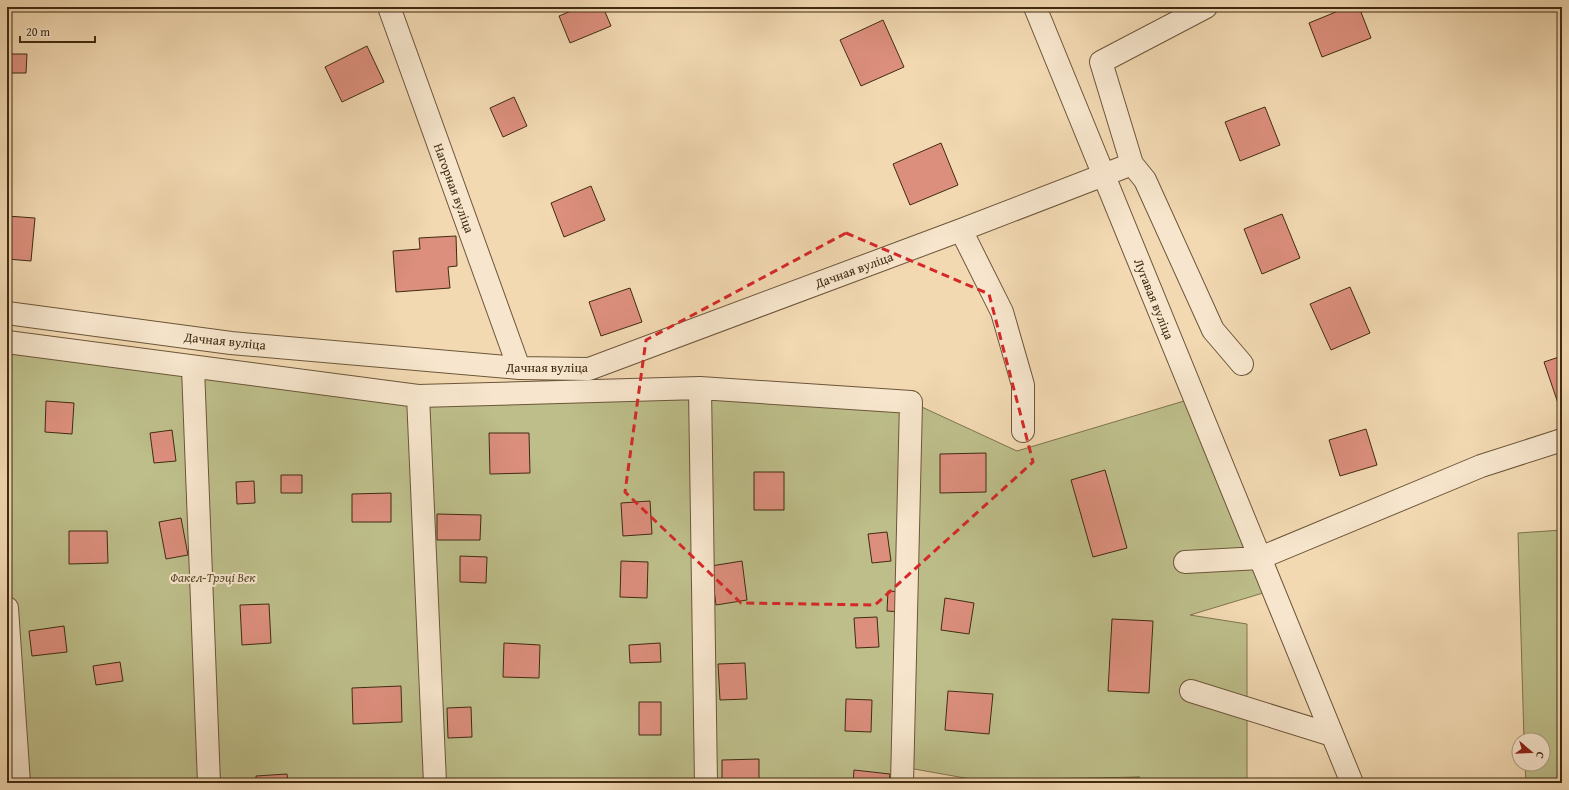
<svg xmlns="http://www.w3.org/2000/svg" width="1569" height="790" viewBox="0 0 1569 790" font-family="'Gentium Book Plus',serif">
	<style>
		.green { fill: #bdbe8a; stroke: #7e744e }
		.building { fill: #dc8f7d; stroke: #402b11 }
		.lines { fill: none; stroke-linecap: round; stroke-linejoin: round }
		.minor-casing { stroke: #6c5639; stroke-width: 24 }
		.minor { stroke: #f7e6cd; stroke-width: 22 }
		.marked { fill: none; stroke: #d62828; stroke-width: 3; stroke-dasharray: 8 5; stroke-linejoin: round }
		.labels { text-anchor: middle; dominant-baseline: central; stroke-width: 4; stroke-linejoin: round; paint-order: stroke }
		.street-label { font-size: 13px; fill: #402b11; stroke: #f7e6cd }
		.park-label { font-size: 13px; font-style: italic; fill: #594829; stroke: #f7e6cd }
	</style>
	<rect width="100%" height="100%" fill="#f2d9b2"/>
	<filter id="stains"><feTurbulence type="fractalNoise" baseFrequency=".005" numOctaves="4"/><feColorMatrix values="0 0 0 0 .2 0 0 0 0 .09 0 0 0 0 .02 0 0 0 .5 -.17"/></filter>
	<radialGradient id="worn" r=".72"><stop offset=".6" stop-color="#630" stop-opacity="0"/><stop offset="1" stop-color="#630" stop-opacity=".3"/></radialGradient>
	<!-- green -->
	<path class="green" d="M 7,342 L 418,396 L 700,388 L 911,402 L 1017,451 L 1194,398 L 1273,590 L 1190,615 L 1247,624 L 1247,783 L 1051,783 L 1140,777 L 976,780 L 903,767 L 902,783 L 7,783 Z
		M 1562,530 L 1562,783 L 1526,783 L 1525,764 L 1543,764 L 1543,740 L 1524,740 L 1518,533 Z"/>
	<!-- building -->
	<path class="building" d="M 581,7 L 603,7 L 611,26 L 570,43 L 559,16 Z
		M 1348,7 L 1359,7 L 1371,38 L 1322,57 L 1309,23 Z
		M 883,20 L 904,67 L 861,86 L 840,40 Z
		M 367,46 L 384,82 L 342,102 L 325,67 Z
		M 7,54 L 27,54 L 26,73 L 7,73 Z
		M 514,97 L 527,126 L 503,137 L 490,108 Z
		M 1265,107 L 1280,145 L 1240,161 L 1225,122 Z
		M 941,143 L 958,185 L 910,205 L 893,164 Z
		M 591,186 L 605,220 L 564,237 L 551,203 Z
		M 1282,214 L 1300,258 L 1262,274 L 1244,229 Z
		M 7,216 L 35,218 L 31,261 L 7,259 Z
		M 456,236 L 457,266 L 448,267 L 450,288 L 396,292 L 393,251 L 420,249 L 419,238 Z
		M 1350,287 L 1370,333 L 1331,350 L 1310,304 Z
		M 630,288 L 642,322 L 601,336 L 589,302 Z
		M 1562,356 L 1562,415 L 1544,362 Z
		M 46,401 L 74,403 L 72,434 L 45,432 Z
		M 1366,429 L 1377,465 L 1340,476 L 1329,440 Z
		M 172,430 L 176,461 L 154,463 L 150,433 Z
		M 489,433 L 529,433 L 530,473 L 490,474 Z
		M 986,453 L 986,492 L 940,493 L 940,454 Z
		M 1105,470 L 1127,548 L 1093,557 L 1071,480 Z
		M 754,472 L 784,472 L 784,510 L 754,510 Z
		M 281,475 L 302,475 L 302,493 L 281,493 Z
		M 254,481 L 255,503 L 237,504 L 236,482 Z
		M 391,493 L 391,522 L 352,522 L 352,494 Z
		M 650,501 L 652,534 L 623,536 L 621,503 Z
		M 437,514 L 481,515 L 480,540 L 437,540 Z
		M 181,518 L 188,555 L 166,559 L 159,522 Z
		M 69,531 L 107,531 L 108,563 L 69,564 Z
		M 887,532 L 891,561 L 872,563 L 868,534 Z
		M 460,556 L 487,557 L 486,583 L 460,582 Z
		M 621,561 L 648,562 L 647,598 L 620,597 Z
		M 742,561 L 747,600 L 716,605 L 711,566 Z
		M 888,591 L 904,592 L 903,612 L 887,611 Z
		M 945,598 L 974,603 L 969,634 L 941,630 Z
		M 269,604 L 271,643 L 242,645 L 240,605 Z
		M 877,617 L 879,647 L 856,648 L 854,618 Z
		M 1112,619 L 1153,621 L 1149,693 L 1108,691 Z
		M 64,626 L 67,652 L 32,656 L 29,631 Z
		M 504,643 L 540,645 L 539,678 L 503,677 Z
		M 660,643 L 661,662 L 630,663 L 629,645 Z
		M 120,662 L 123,681 L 96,685 L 93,666 Z
		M 745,663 L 747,699 L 720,700 L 718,664 Z
		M 401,686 L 402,722 L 353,724 L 352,688 Z
		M 948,691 L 993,694 L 989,734 L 945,730 Z
		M 846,699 L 872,700 L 871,732 L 845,731 Z
		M 639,702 L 661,702 L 661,735 L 639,735 Z
		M 471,707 L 472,737 L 448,738 L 447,708 Z
		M 759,759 L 759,783 L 722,783 L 722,760 Z
		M 854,770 L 890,774 L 889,783 L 853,783 Z
		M 287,774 L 288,783 L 256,783 L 256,776 Z"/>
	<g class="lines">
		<defs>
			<path id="minor" d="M 389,7 L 519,368
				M 1035,7 L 1352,783
				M 1206,7 L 1101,62 L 1132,164 L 1145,180 L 1213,330 L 1242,364
				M 961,230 L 1002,312 L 1023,385 L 1023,431
				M 7,313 L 231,343 L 519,368 L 589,369 L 961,230 L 1132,164
				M 7,342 L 418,396 L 700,388 L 911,402 L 902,783
				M 193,368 L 209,783
				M 700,388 L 706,783
				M 418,396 L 435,783
				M 1185,562 L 1260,558 L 1481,466 L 1562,440
				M 7,608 L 19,783
				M 1191,691 L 1332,735"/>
		</defs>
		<!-- minor casing -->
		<use href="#minor" class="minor-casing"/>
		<!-- minor -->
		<use href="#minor" class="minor"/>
	</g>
	<!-- marked area -->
	<path class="marked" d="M 846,233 L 989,294 L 1033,462 L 875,605 L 741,603 L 625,492 L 646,340 Z"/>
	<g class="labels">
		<!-- street labels -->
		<g class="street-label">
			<text transform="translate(454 188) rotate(70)">Нагорная вуліца</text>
			<text transform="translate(854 270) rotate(-20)">Дачная вуліца</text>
			<text transform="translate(1154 299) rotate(68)">Лугавая вуліца</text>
			<text transform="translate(225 341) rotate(6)">Дачная вуліца</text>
			<text x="547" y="367">Дачная вуліца</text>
		</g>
		<!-- park labels -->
		<g class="park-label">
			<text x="213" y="577">Факел-Трэці Век</text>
		</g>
	</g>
	<!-- margin -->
	<rect width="1569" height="790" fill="none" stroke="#f2d9b2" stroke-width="24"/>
	<rect x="8" y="8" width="1553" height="774" fill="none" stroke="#402b11" stroke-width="2"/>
	<rect x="12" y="12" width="1545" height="766" fill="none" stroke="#402b11"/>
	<!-- north arrow -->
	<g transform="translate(1531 752) rotate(109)"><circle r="19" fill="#f7e6cd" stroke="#ae9b82"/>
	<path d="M0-3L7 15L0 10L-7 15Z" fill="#8f2418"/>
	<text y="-6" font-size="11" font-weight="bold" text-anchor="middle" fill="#402b11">С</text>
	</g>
	<!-- scale -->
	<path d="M20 36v6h75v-6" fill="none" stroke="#402b11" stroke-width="2"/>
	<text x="26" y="36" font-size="12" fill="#402b11" stroke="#f7e6cd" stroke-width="3" paint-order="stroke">20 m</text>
	<rect width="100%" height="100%" filter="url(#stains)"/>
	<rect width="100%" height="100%" fill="url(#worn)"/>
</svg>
